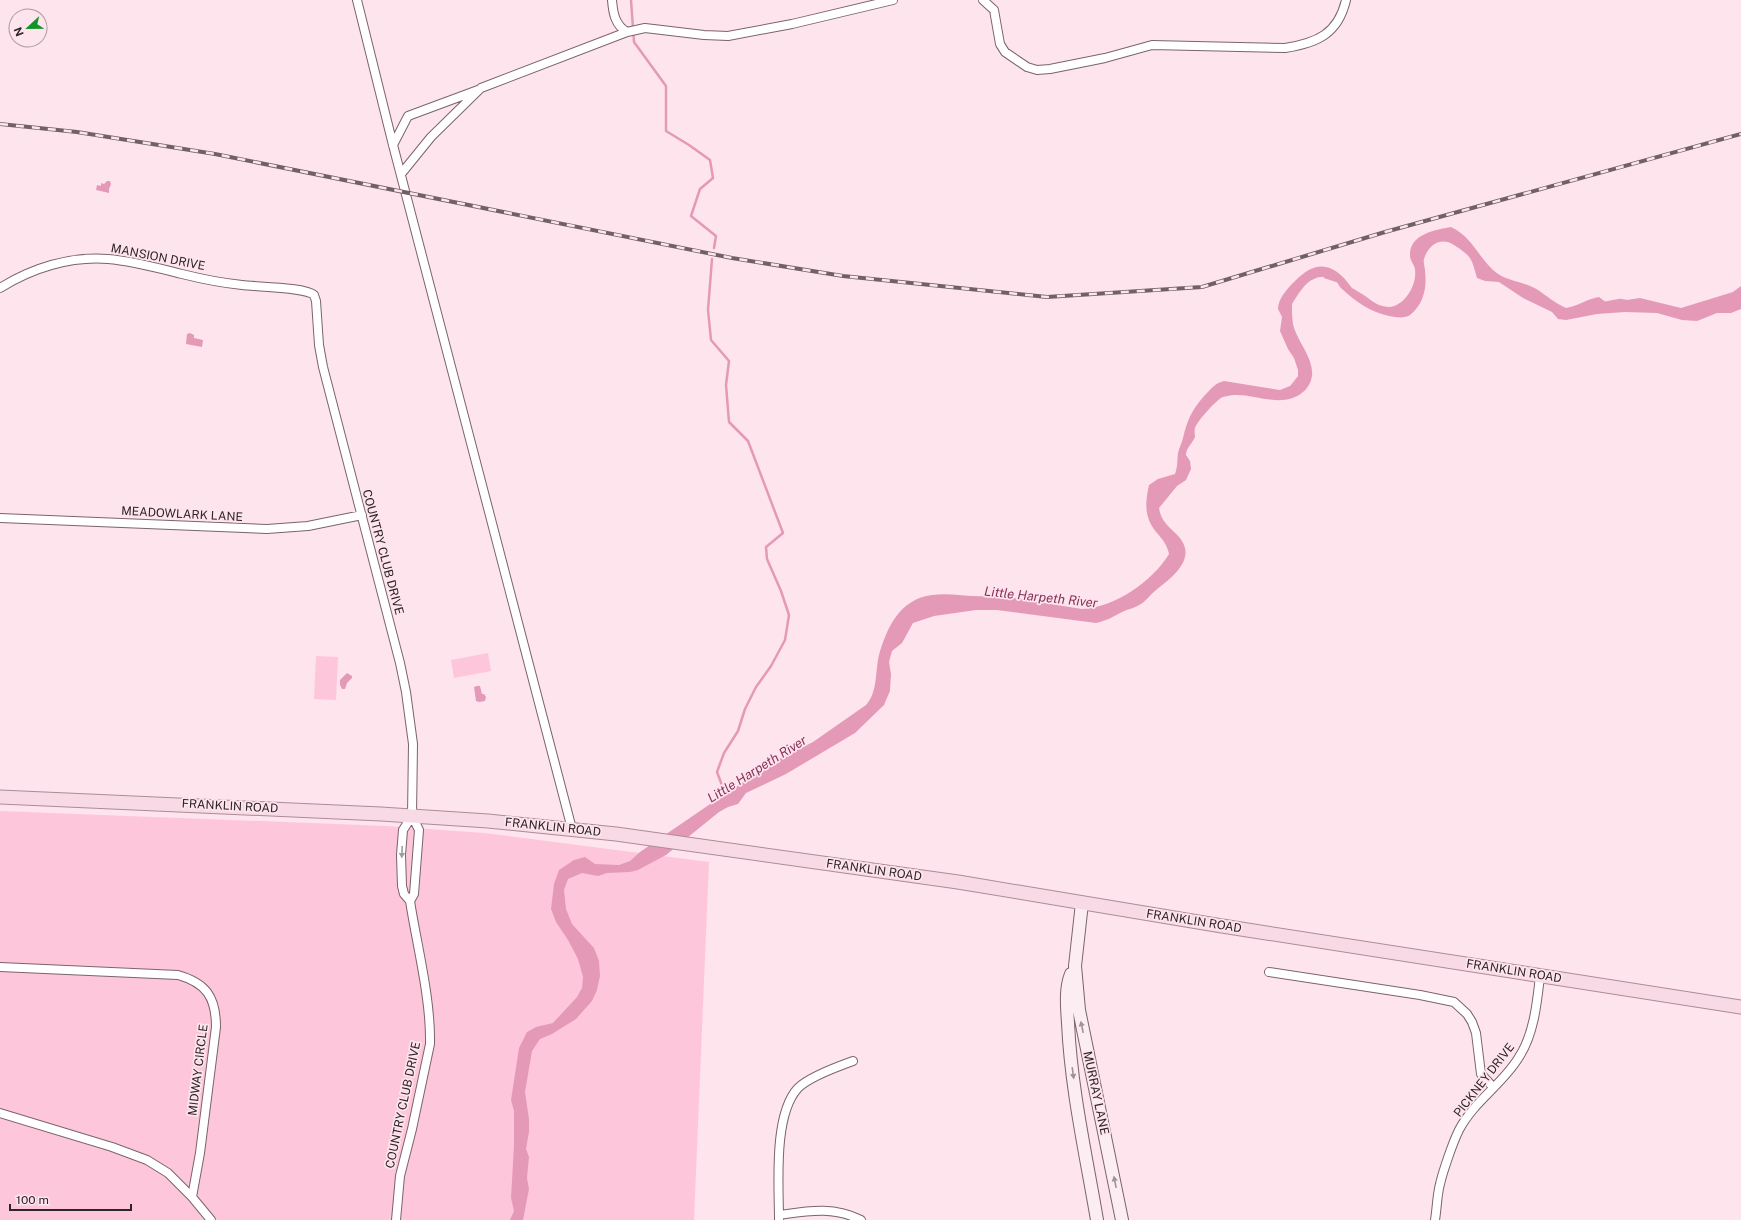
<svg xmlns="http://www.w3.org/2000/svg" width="1741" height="1220" viewBox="0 0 1741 1220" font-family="'Public Sans',sans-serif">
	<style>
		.green { fill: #fec6db }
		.water { fill: #e49ab7 }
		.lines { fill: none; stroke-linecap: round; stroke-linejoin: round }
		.stream { stroke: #e49ab7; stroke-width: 2.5 }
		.minor-casing { stroke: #7a646c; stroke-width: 10 }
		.secondary-casing { stroke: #7a646c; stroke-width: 14 }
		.primary-casing { stroke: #ad8b97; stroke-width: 15 }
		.minor { stroke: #fff; stroke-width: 8 }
		.secondary { stroke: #fbedf2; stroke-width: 12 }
		.primary { stroke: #f7dae5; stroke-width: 13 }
		.rail-casing { stroke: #6f6166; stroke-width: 4 }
		.rail { stroke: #fee4ed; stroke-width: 2.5; stroke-dasharray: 8; stroke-linecap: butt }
		.oneway { fill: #a19d9e }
		.oneway2 { fill: #9f9397 }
		.labels { text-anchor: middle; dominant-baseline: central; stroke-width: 3.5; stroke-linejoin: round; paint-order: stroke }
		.street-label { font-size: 12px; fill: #2e2528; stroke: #fee4ed }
		.water-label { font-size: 13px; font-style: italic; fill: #863058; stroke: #fee4ed }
	</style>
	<rect width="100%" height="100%" fill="#fee4ed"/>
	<!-- green -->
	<path class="green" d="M 488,653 L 491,671 L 454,678 L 451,660 Z
		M 316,656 L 338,657 L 336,700 L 314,699 Z
		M 0,811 L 386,826 L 484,833 L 709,862 L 694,1220 L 0,1220 Z"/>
	<!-- water -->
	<path class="water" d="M 107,181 L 110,181 L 111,184 L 109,189 L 109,193 L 96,190 L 97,185 L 101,186 L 101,183 L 104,184 Z
		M 1451,227 C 1472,237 1477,255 1493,270 C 1506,282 1524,281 1538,290 C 1547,296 1555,303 1566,308 C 1578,306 1587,299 1599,297 L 1607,303 L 1640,298 L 1681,308 L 1733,292 L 1741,286 L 1741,309 L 1731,313 L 1717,313 L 1697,321 L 1682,320 L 1657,313 L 1625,312 L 1597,314 L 1566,320 L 1558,319 L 1552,312 L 1523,298 L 1499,282 L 1485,281 L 1477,278 C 1471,257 1472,257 1454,245 C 1441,236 1428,245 1424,259 C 1423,262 1425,267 1425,271 C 1427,287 1424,304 1410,315 C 1404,319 1396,317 1389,316 C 1371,312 1356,302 1342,289 C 1339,287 1338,282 1335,280 C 1329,276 1320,276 1314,279 C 1305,282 1297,296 1292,304 C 1292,311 1292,321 1294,328 C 1299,343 1314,360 1312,376 C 1311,382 1308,388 1303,392 C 1279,412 1249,388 1223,397 C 1217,399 1197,421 1195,428 C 1194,431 1195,434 1195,437 C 1192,444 1186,448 1186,455 L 1190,461 L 1191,469 L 1186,480 L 1177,486 L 1159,508 C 1162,528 1179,531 1184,545 C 1192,564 1167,581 1155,591 C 1150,595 1146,601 1141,604 C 1135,608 1128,609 1122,612 C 1111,618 1108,620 1096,623 L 997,610 L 976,610 L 934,616 L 913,623 L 902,643 L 892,651 L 889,662 L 891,674 L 890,691 L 884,705 L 855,733 L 786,774 L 746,793 L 738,804 L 728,807 L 719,812 L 666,855 L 638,870 L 630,872 L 607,873 L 598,876 L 582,873 L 568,879 L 564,890 L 566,909 L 572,924 L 594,948 L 599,961 L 600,976 L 597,990 L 592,1001 L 576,1019 L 552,1034 L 540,1039 L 532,1051 L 525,1092 L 529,1119 L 529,1132 L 526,1149 L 529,1157 L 527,1178 L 529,1189 L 523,1220 L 510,1220 L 514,1211 L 511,1198 L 514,1145 L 514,1111 L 511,1100 L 519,1048 L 527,1032 L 536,1027 L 553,1023 L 577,997 L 582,988 L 583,977 L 578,959 L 568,940 L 556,922 L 551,909 L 554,884 L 559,870 L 574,860 L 585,857 L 595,864 L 619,865 L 630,861 L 640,852 L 719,798 L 777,760 L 813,742 L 866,705 C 878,692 875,671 879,655 C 887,627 900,599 932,595 C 953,592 974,599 994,595 L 1082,609 C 1114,608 1153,581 1169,554 C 1167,545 1163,540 1157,533 C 1144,518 1145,503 1149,485 L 1158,479 L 1175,474 C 1178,466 1177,460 1178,453 C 1179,448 1182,443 1183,438 C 1188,418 1192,410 1205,395 C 1212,388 1215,383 1224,381 L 1280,390 L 1295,384 L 1298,376 L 1298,370 L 1294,358 L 1288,349 L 1280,331 L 1282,317 L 1278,309 C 1278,299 1287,289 1295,281 C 1311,265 1326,260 1344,278 C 1347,281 1349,285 1352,288 C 1357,291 1363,294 1368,298 C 1374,303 1381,307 1390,307 C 1405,305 1417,285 1415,270 C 1415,265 1410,261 1410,256 C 1409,234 1435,230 1451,227 Z
		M 190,333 L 194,335 L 194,338 L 203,340 L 202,347 L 186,344 L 187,334 Z
		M 347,673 L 352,676 L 352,678 L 347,683 L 345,689 L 342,689 L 340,685 L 340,680 Z
		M 477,686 L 480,686 L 482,694 L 484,694 L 486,697 L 485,701 L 479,702 L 476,701 L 474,687 Z"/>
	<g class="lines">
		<!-- stream -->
		<path class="stream" d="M 631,0 L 634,42 L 666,86 L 666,131 L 689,145 L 710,160 L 713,178 L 700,189 L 691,216 L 716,236 L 714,248
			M 712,259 L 708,310 L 711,340 L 729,361 L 726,385 L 729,422 L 748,441 L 783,533 L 766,547 L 767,559 L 781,591 L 789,615 L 785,640 L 771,666 L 756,687 L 745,709 L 738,731 L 724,753 L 717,772 L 726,796
			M 1325,277 L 1337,281
			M 1604,303 L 1620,300 L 1626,301
			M 1291,387 L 1298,378"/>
		<defs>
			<path id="minor" d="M 357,0 L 393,145 L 572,829
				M 612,0 C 613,13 615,25 627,32 L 645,28 L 704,35 L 728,36 L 792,24 L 893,0
				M 983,0 L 994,10 L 1000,44 L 1005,52 L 1027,67 L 1037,70 L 1050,69 L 1105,58 L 1152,45 L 1285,48 C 1317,43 1338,34 1346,0
				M 393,145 L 408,116 L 478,90
				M 401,174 L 431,137 L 481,88 L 627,32
				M 0,288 C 32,268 70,256 108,259 C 133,261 158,268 182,274 C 202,279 222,283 242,285 C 257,287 305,287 314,295 L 316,301 L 319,345 L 323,367 L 400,663 L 406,692 L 413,744 L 412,816 L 419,830 L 414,894 L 410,901 L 404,894 L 402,886 L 401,855 L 403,830 L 412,816
				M 0,518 L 267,529 L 308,526 L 362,515
				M 0,967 L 178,975 C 206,983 216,997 216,1027 L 200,1153 L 192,1197 L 168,1173 L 147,1160 L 112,1147 L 0,1113
				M 1269,972 L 1420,995 L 1454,1002 L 1467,1014 L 1472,1022 L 1476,1033 L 1481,1074 L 1493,1087
				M 192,1197 L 211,1220
				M 779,1215 C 808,1211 833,1206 861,1220
				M 396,1220 L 400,1176 L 412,1129 L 430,1044 C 431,999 417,946 410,901
				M 779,1220 C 779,1185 773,1115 798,1088 C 809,1077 839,1066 853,1061
				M 1435,1220 C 1437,1208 1437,1195 1440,1184 C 1443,1171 1453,1142 1459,1130 C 1474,1101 1503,1084 1519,1057 C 1534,1034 1537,1003 1540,976"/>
			<path id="secondary" d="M 1082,903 L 1075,966 L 1079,1010 L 1122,1220
				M 1071,974 C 1065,989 1067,1007 1068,1023 C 1071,1089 1086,1155 1097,1220"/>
			<path id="primary" d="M 0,797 L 381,814 L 488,821 L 616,834 L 958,882 L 1222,926 L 1741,1007"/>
		</defs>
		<!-- minor casing -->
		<use href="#minor" class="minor-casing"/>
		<!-- secondary casing -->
		<use href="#secondary" class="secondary-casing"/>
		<!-- primary casing -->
		<use href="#primary" class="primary-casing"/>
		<!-- minor -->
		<use href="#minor" class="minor"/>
		<!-- secondary -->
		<use href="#secondary" class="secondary"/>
		<!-- primary -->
		<use href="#primary" class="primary"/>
		<defs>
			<path id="rail" d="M 0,124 L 77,132 L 215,154 L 732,258 L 843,276 L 1047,297 L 1202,287 L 1385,232 L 1741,134"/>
		</defs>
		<!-- rail casing -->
		<use href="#rail" class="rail-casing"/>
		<!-- rail -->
		<use href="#rail" class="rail"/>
	</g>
	<!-- one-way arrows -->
	<defs><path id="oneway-solid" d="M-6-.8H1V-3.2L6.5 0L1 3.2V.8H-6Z"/></defs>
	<use class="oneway" href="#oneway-solid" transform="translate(402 852) rotate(92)"/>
	<g class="oneway2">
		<use href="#oneway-solid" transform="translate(1082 1027) rotate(-102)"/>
		<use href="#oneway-solid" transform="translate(1073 1073) rotate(82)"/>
		<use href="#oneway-solid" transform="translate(1115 1182) rotate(-101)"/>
	</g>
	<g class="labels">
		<!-- street labels -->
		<g class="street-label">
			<text transform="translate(158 257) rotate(11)">MANSION DRIVE</text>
			<text transform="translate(182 514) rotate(3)">MEADOWLARK LANE</text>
			<text transform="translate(383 552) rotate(75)">COUNTRY CLUB DRIVE</text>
			<text transform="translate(230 806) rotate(3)">FRANKLIN ROAD</text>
			<text transform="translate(553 827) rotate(6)">FRANKLIN ROAD</text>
			<text transform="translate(874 870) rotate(8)">FRANKLIN ROAD</text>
			<text transform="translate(1194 921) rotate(9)">FRANKLIN ROAD</text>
			<text transform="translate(1514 971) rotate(9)">FRANKLIN ROAD</text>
			<text transform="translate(198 1070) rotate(-83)">MIDWAY CIRCLE</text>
			<text transform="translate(1484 1080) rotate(-52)">PICKNEY DRIVE</text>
			<text transform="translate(1096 1093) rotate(78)">MURRAY LANE</text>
			<text transform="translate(403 1105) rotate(-78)">COUNTRY CLUB DRIVE</text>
		</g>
		<!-- water labels -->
		<g class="water-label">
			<text transform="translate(1041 597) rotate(6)">Little Harpeth River</text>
			<text transform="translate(757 769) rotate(-32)">Little Harpeth River</text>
		</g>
	</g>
	<!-- north arrow -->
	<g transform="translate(28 28) rotate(248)"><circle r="19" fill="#fee4ed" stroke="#ab989e"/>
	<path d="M0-3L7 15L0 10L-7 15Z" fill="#119528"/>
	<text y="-6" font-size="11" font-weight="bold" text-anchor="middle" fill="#2e2528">N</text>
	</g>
	<!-- scale -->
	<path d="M10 1204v6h121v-6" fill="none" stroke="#2e2528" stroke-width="2"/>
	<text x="16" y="1204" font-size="12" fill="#2e2528" stroke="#fee4ed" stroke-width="3" paint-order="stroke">100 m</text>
</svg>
